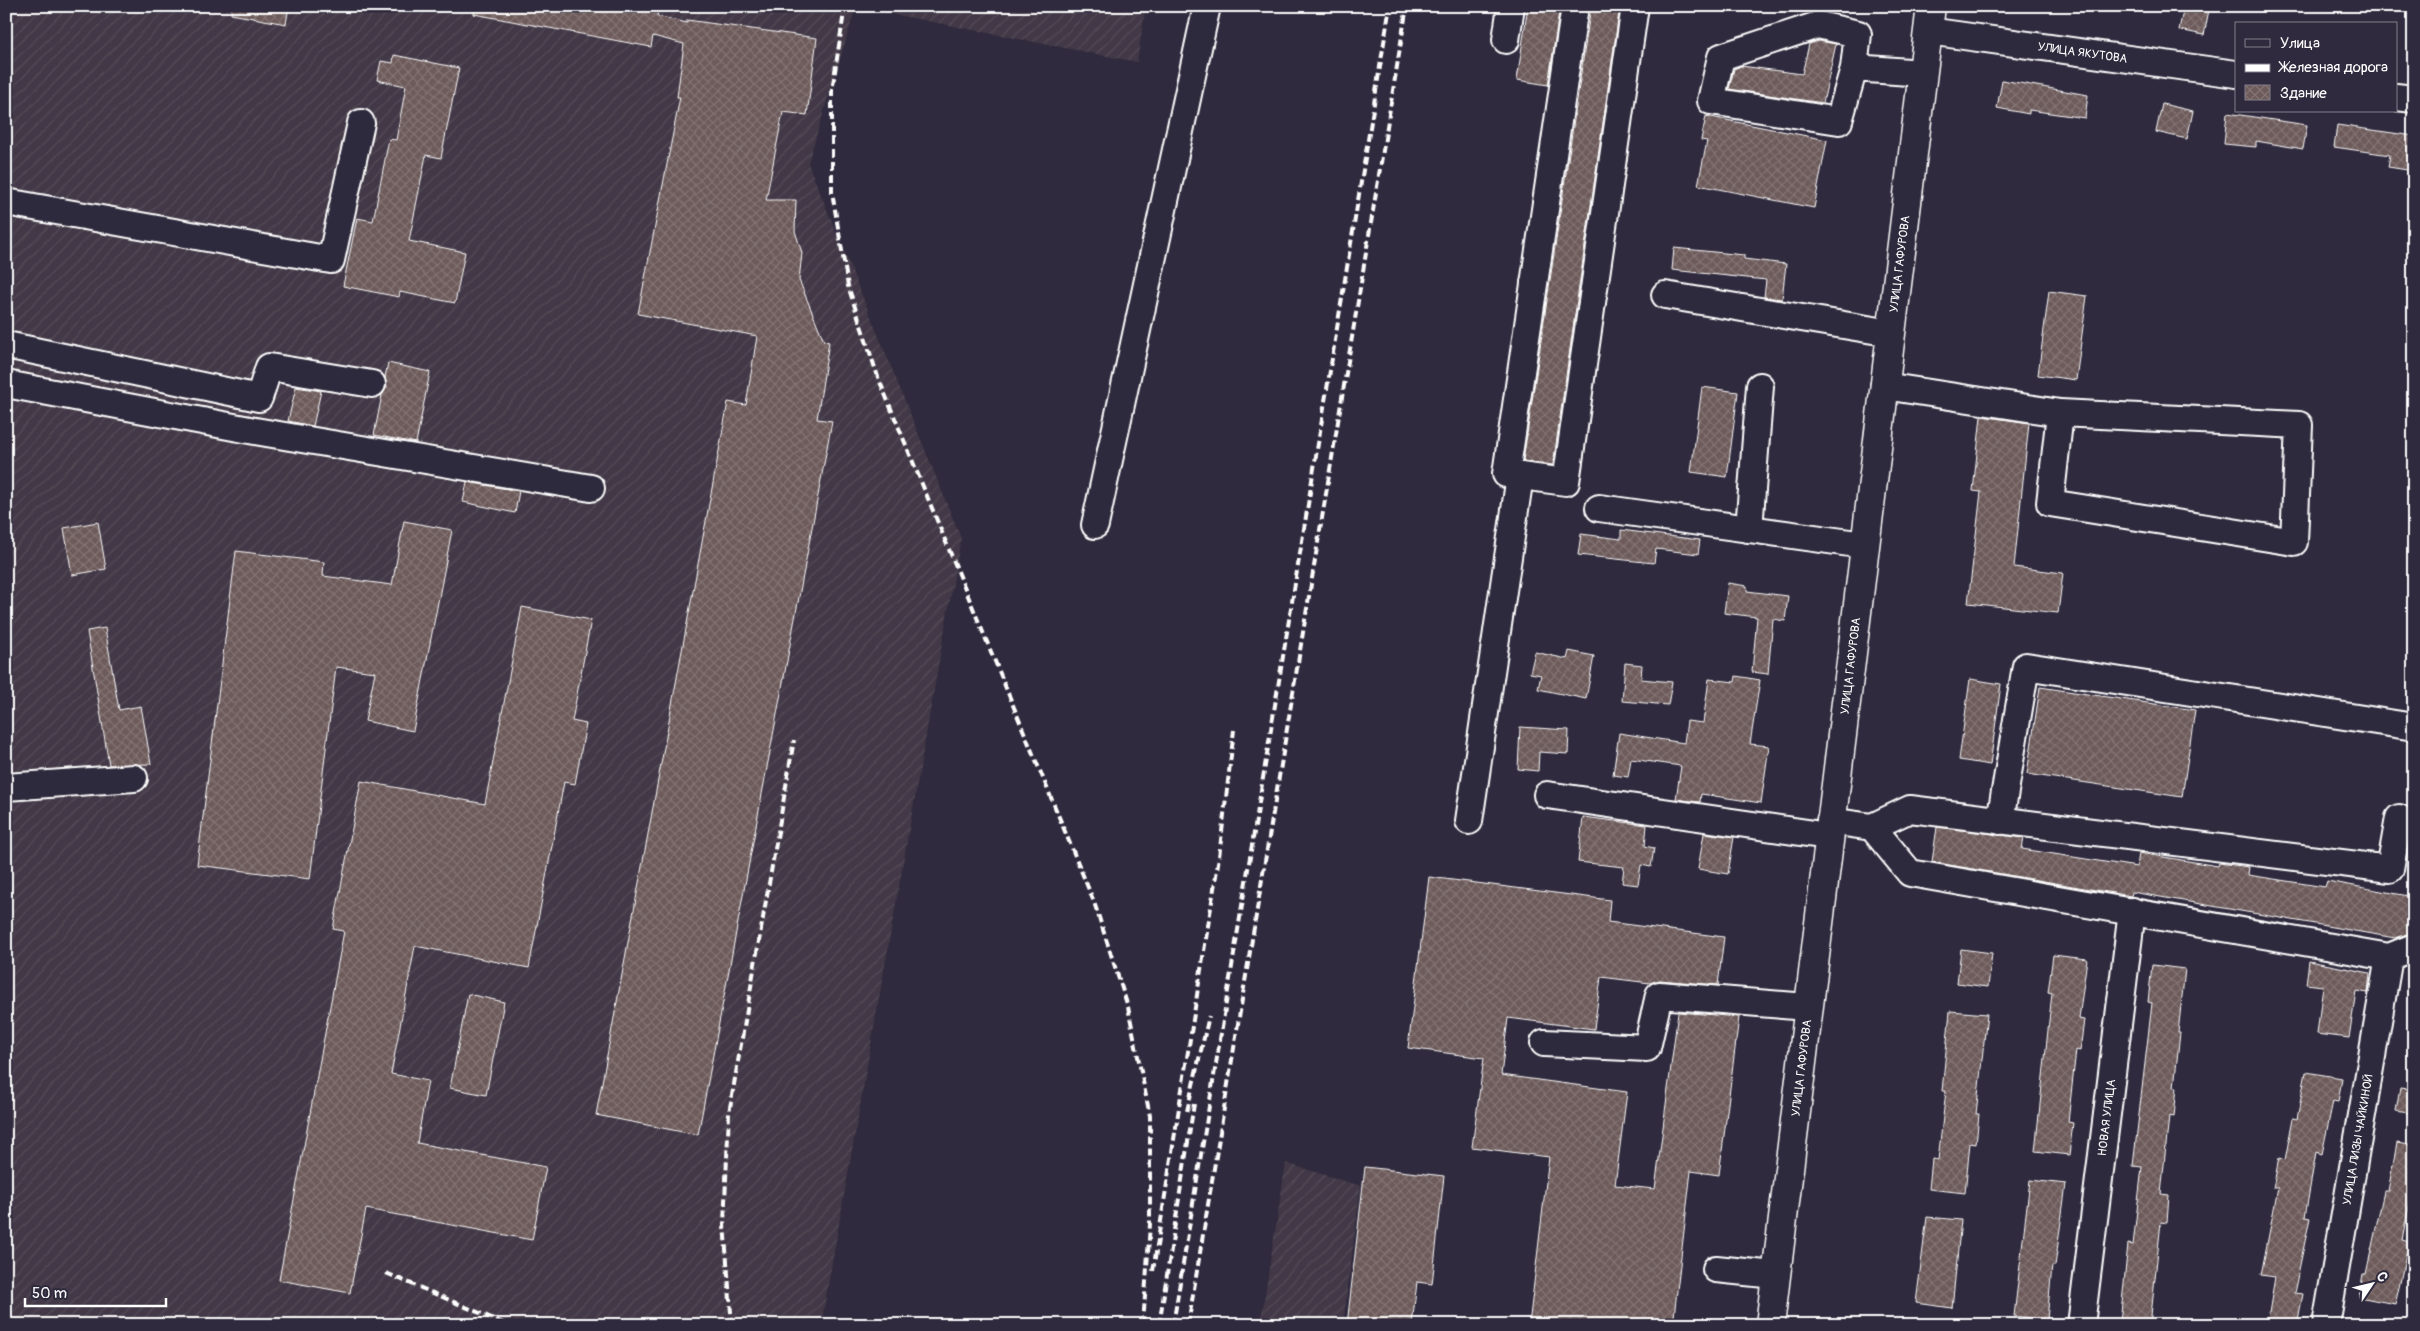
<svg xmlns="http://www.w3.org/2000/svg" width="2420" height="1331" viewBox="0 0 2420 1331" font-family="Pangolin,sans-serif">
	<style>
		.industrial { fill: url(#industrial-furrows) }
		.building { fill: url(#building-cross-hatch); stroke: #fff }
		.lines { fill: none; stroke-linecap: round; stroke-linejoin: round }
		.minor-casing { stroke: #fff; stroke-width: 30 }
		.major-casing { stroke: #fff; stroke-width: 31 }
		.minor { stroke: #2f2a3d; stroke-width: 26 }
		.major { stroke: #2f2a3d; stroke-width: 28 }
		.rail { stroke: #fff; stroke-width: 4; stroke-dasharray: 8 4; stroke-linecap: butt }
		.labels { text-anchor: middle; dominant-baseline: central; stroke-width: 5; stroke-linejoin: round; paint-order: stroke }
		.street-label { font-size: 12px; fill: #fff; stroke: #2f2a3d }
	</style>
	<defs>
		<pattern id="industrial-furrows" width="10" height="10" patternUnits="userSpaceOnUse" patternTransform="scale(1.25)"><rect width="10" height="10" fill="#423846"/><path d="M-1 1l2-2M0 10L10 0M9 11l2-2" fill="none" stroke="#554c58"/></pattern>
		<pattern id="building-cross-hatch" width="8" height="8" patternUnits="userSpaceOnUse" patternTransform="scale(1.25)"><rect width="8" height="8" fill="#6d5a5a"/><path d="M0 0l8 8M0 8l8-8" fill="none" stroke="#837373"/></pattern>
	</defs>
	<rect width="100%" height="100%" fill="#2f2a3d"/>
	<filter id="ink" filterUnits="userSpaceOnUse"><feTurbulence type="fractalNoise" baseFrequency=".02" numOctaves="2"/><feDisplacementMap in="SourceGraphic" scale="10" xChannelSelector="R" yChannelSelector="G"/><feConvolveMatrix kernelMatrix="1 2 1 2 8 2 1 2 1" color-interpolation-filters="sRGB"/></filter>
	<g filter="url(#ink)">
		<!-- industrial -->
		<path class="industrial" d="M 6,6 L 1146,6 L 1137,62 L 856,7 L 808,163 L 961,538 L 821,1325 L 6,1325 Z
			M 1286,1163 L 1361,1186 L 1343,1325 L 1260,1325 Z"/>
		<!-- building -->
		<path class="building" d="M 232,6 L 289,6 L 286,24 L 231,14 Z
			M 475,6 L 659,6 L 657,16 L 687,23 L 687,20 L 817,38 L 807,115 L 783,112 L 766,200 L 796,200 L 795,231 L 802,253 L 799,280 L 824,341 L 829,342 L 817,419 L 832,421 L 698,1135 L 596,1115 L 728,402 L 746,405 L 757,336 L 638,314 L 680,97 L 677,97 L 684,44 L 653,36 L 651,47 L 474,14 Z
			M 1528,6 L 1560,6 L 1548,85 L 1517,80 Z
			M 1591,6 L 1620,6 L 1553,465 L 1523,461 Z
			M 2184,6 L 2209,10 L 2204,35 L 2179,30 Z
			M 1819,41 L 1836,44 L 1823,103 L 1729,89 L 1734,69 L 1741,66 L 1802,74 L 1809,44 Z
			M 394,55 L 459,68 L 441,158 L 426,155 L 409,241 L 465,252 L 455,303 L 400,292 L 399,297 L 343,286 L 357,218 L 373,221 L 389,139 L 396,140 L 406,86 L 377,80 L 381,61 L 393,63 Z
			M 2002,80 L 2088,95 L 2085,118 L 2029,110 L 2029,114 L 1997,108 Z
			M 2162,104 L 2193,111 L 2187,139 L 2156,132 Z
			M 2227,113 L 2307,125 L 2303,149 L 2256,141 L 2256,147 L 2224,144 Z
			M 1706,116 L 1827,140 L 1814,208 L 1698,185 L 1707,141 L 1701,140 Z
			M 2337,125 L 2414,136 L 2414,171 L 2388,167 L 2390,155 L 2334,147 Z
			M 1674,248 L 1744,255 L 1744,259 L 1786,264 L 1782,299 L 1764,297 L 1766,280 L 1672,270 Z
			M 2049,291 L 2087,296 L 2076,380 L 2038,375 Z
			M 388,363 L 430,372 L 416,443 L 374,435 L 382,395 L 387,387 L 385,377 Z
			M 296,387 L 321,391 L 313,426 L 288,421 Z
			M 1702,387 L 1738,392 L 1727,477 L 1691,472 Z
			M 1981,416 L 2029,423 L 2014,567 L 2063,573 L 2058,613 L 1968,603 L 1981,492 L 1973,491 Z
			M 467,482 L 519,491 L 515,513 L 463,502 Z
			M 404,521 L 452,530 L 413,731 L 365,721 L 375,672 L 336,667 L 310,879 L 197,865 L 236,551 L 324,562 L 323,576 L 392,585 Z
			M 98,522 L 106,569 L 72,575 L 64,528 Z
			M 1621,530 L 1700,540 L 1698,554 L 1656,549 L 1654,563 L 1578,555 L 1581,534 L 1621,539 Z
			M 1728,583 L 1747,586 L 1747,591 L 1788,596 L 1785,621 L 1773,619 L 1768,674 L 1752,672 L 1757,617 L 1724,613 Z
			M 522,607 L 591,620 L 572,721 L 586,724 L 575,784 L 564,782 L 529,968 L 415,946 L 391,1074 L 428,1081 L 417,1143 L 546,1167 L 532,1240 L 366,1209 L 350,1293 L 279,1280 L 344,931 L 333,929 L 361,781 L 485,804 Z
			M 105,628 L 119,710 L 141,706 L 151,764 L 109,765 L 87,631 Z
			M 1569,651 L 1594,656 L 1586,699 L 1538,689 L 1541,675 L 1530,673 L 1535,652 L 1567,659 Z
			M 1625,663 L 1642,665 L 1641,679 L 1672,682 L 1668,705 L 1622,701 Z
			M 1736,676 L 1760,680 L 1750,744 L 1769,746 L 1761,803 L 1701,794 L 1700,802 L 1676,799 L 1681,766 L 1631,759 L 1628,777 L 1613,775 L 1619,733 L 1684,743 L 1687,721 L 1703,723 L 1709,679 L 1735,682 Z
			M 1970,679 L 2001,684 L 1990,765 L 1959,760 Z
			M 2040,687 L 2195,710 L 2182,797 L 2027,774 Z
			M 1520,727 L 1569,730 L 1568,754 L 1539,752 L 1538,771 L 1518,769 Z
			M 1583,817 L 1647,825 L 1645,846 L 1654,848 L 1651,867 L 1641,865 L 1638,885 L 1622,883 L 1624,867 L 1578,862 Z
			M 1937,827 L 2024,838 L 2022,849 L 2137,867 L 2139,853 L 2218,866 L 2219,863 L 2249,867 L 2248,875 L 2325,887 L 2327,881 L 2414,897 L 2414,932 L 2395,938 L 2132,892 L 2131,896 L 1932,862 Z
			M 1704,833 L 1734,837 L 1728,874 L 1698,869 Z
			M 1429,877 L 1610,900 L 1608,922 L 1724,937 L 1718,985 L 1660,980 L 1650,983 L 1601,977 L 1594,1029 L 1508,1018 L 1501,1075 L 1627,1092 L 1615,1185 L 1655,1189 L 1678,1012 L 1739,1017 L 1719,1175 L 1691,1171 L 1673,1325 L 1529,1325 L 1549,1157 L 1472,1147 L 1484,1058 L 1408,1048 Z
			M 1961,949 L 1992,953 L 1988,987 L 1957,983 Z
			M 2053,955 L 2087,959 L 2079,1019 L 2084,1020 L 2080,1051 L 2076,1050 L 2068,1122 L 2073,1123 L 2069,1155 L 2035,1151 L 2052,993 L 2048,992 Z
			M 2309,961 L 2370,973 L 2368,993 L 2356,991 L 2349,1038 L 2317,1034 L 2323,986 L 2306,984 Z
			M 2152,965 L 2185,969 L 2178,1033 L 2180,1033 L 2174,1087 L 2177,1087 L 2174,1117 L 2169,1116 L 2161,1194 L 2169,1195 L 2167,1223 L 2161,1222 L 2150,1325 L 2120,1322 L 2128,1244 L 2133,1245 L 2142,1167 L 2133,1166 L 2152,1003 L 2148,1002 Z
			M 468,994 L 504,1002 L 486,1095 L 450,1088 Z
			M 1950,1011 L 1987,1014 L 1976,1114 L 1979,1114 L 1976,1144 L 1970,1143 L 1965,1193 L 1929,1189 L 1932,1159 L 1938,1160 L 1946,1091 L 1942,1091 Z
			M 2306,1072 L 2342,1078 L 2338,1102 L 2333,1101 L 2322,1154 L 2316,1152 L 2305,1217 L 2310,1218 L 2294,1293 L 2303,1294 L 2297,1325 L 2267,1325 L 2275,1277 L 2261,1275 L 2278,1188 L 2273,1188 L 2279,1158 L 2285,1160 L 2293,1118 L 2297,1119 Z
			M 2400,1088 L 2414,1090 L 2414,1114 L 2396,1111 Z
			M 2397,1143 L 2414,1146 L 2414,1183 L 2402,1240 L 2409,1242 L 2395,1304 L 2359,1297 L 2363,1274 L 2366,1274 L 2384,1191 L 2388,1191 Z
			M 1365,1167 L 1444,1176 L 1432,1284 L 1417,1282 L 1412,1325 L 1347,1325 Z
			M 2030,1180 L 2066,1184 L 2055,1266 L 2052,1266 L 2047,1320 L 2014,1316 Z
			M 1927,1217 L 1961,1220 L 1952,1308 L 1916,1303 Z"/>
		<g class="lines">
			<defs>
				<g id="minor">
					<path d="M 1575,6 L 1506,474 L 1566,482 L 1635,6"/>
					<path id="s1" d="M 1928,31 L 2236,74"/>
					<path d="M 1506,40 L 1511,6"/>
					<path d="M 1854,68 L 1858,34 L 1818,25 L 1721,57 L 1711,101 L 1839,121 L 1854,68 L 1923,73"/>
					<path d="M 2396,97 L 2414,99"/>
					<path d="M 6,202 L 331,260 L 361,123"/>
					<path d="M 1665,295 L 1891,333"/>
					<path d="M 6,345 L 259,398 L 269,367 L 372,384"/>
					<path d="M 6,384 L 255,431 L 591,488"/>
					<path d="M 1884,386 L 2060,413 L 2050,503 L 2294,542 L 2299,425 L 2060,413"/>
					<path d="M 1599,508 L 1864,545"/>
					<path d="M 1095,525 L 1207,6"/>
					<path d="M 1749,529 L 1760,386"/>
					<path d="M 6,787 L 134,778"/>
					<path d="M 1547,795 L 1828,836"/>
					<path d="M 1469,821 L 1520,476"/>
					<path d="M 1830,821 L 1872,827 L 1910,873 L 2389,957 L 2414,947"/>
					<path d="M 2000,821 L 2026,666 L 2414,727"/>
					<path d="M 1872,827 L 1910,809 L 2390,869 L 2399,818"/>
					<path d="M 1544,1043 L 1647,1048 L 1659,995 L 1807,1007"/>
					<path d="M 1716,1269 L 1775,1275"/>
					<path id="s2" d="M 2081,1325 L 2132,911"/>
					<path id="s3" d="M 2326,1325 L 2389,957"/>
				</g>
				<g id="major">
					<path id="s4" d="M 1770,1325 L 1931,6"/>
				</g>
			</defs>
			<!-- minor casing -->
			<use href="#minor" class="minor-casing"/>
			<!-- major casing -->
			<use href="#major" class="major-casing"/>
			<!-- minor -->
			<use href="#minor" class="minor"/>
			<!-- major -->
			<use href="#major" class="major"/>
			<!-- rail -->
			<path class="rail" d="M 845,6 L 832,91 L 832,192 L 848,286 L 878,377 L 1094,902 L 1128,1007 L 1150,1116 L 1150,1224 L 1143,1325
				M 1187,1111 L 1209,1016
				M 1153,1271 L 1219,857 L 1234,730
				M 386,1273 L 508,1325
				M 732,1325 L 724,1224 L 729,1113 L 794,740
				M 1159,1325 L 1194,1104
				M 1173,1325 L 1390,6
				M 1188,1325 L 1407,6"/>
		</g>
	</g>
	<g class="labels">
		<!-- street labels -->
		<g class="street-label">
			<text stroke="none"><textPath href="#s1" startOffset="156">УЛИЦА ЯКУТОВА</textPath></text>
			<text stroke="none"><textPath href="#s4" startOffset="1069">УЛИЦА ГАФУРОВА</textPath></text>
			<text stroke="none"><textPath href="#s4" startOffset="664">УЛИЦА ГАФУРОВА</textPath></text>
			<text stroke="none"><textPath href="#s4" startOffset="259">УЛИЦА ГАФУРОВА</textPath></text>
			<text stroke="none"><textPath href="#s2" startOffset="209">НОВАЯ УЛИЦА</textPath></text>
			<text stroke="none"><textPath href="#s3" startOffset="188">УЛИЦА ЛИЗЫ ЧАЙКИНОЙ</textPath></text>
		</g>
	</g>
	<!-- margin -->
	<rect width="2420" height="1331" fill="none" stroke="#2f2a3d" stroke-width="25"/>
	<rect x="12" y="12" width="2395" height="1306" fill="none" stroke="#fff" stroke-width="2" filter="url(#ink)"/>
	<!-- legend -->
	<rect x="2235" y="22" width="162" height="90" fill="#2f2a3d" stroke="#827f8b"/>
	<rect x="2245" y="39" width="25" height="8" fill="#2f2a3d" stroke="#827f8b"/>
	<text x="2280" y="48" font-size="15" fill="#ffffff">Улица</text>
	<rect x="2245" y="64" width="25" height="8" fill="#ffffff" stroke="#827f8b"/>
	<text x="2280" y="72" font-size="15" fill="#ffffff">Железная дорога</text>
	<rect x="2245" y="85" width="25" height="15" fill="url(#building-cross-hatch)" stroke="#827f8b"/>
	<text x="2280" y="98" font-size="15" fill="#ffffff">Здание</text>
	<!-- north arrow -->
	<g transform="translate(2372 1284) rotate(55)" stroke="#2f2a3d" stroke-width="4" paint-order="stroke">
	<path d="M0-4L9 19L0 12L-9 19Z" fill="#ffffff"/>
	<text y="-8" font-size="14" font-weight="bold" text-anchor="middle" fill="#ffffff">С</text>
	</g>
	<!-- scale -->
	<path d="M25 1298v8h141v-8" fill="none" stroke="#ffffff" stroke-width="2.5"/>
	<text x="32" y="1298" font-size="15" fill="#ffffff" stroke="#2f2a3d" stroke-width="4" paint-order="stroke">50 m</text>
</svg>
